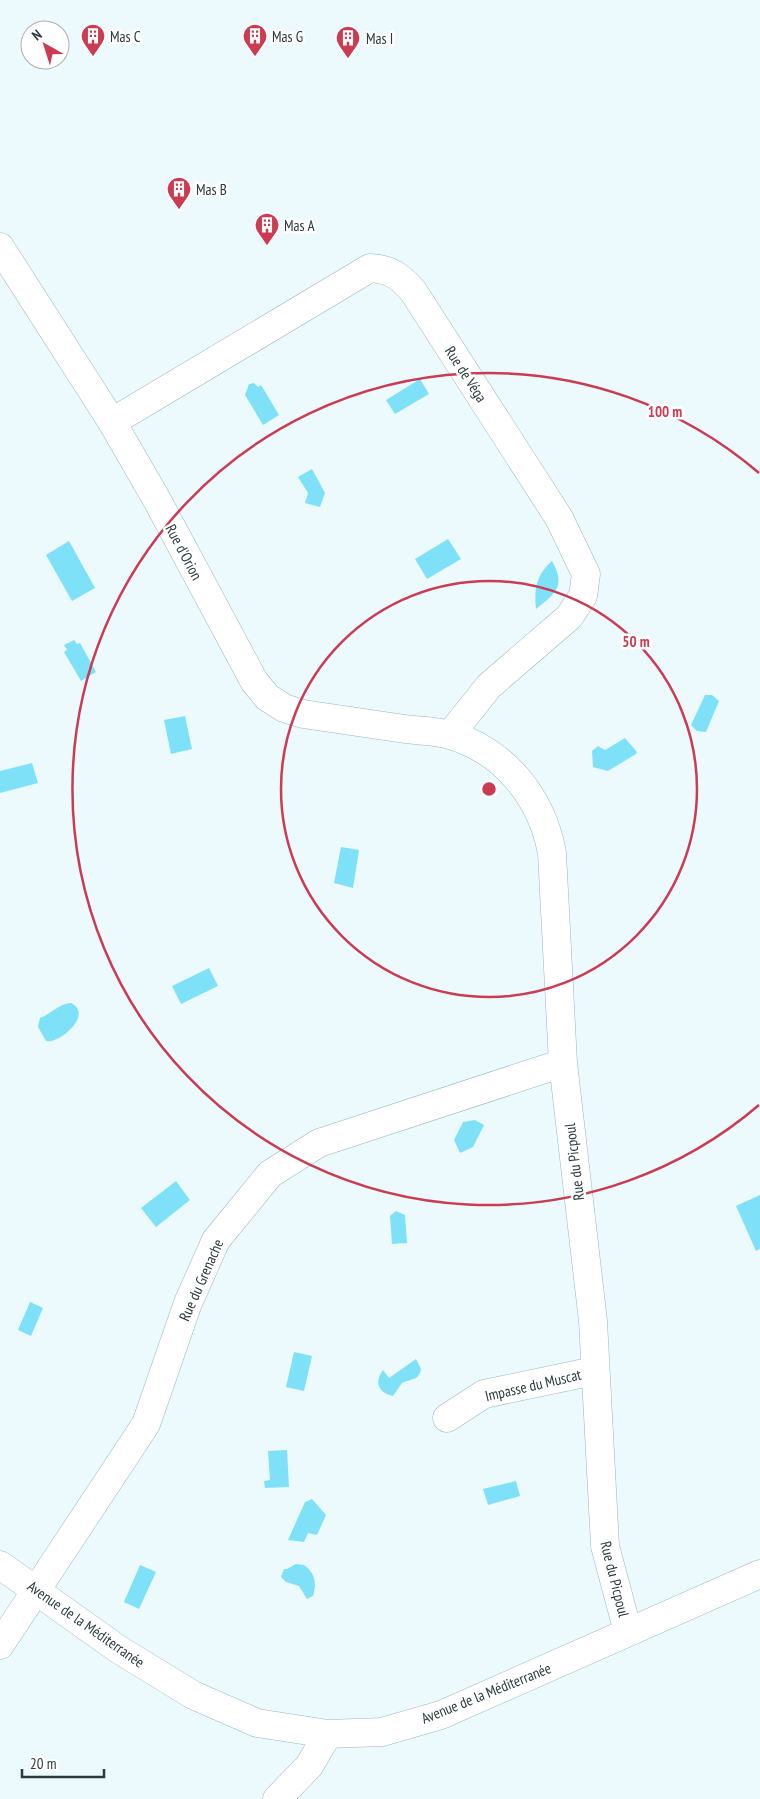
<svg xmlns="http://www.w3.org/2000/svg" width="760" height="1799" viewBox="0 0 760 1799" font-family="'PT Sans Narrow',sans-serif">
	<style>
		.water { fill: #7ee1f7 }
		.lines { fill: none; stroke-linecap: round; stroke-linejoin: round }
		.minor-casing { stroke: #96b8c1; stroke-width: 29 }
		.minor { stroke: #fff; stroke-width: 28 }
		.ring { fill: none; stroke: #cb3b51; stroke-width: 2.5 }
		.labels { text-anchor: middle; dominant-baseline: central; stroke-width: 5; stroke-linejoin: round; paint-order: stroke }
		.poi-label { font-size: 15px; fill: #2b3a3d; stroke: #fff; text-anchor: start }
		.street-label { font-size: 15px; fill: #2b3a3d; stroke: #fff }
		.centre { fill: #cb3b51; stroke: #fff; stroke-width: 2.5 }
		.ring-label { font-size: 15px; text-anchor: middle; font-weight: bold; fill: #cb3b51; stroke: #fff; stroke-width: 5; stroke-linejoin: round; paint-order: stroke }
	</style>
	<rect width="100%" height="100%" fill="#ecfafd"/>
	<!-- water -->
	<path class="water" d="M 420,379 L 429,394 L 395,414 L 386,400 Z
		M 254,383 L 258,387 L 261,385 L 279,415 L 263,425 L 245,395 L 249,384 Z
		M 312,469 L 325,493 L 320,507 L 305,503 L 308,493 L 298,477 Z
		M 448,539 L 461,559 L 427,579 L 415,559 Z
		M 69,541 L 95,588 L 72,601 L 46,555 Z
		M 552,561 C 566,586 556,593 536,609 C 534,589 536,575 552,561 Z
		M 74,640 L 77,644 L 80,643 L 96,672 L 81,681 L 64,652 L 67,650 L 64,645 Z
		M 705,695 L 712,695 L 719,701 L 706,732 L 697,731 L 691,725 Z
		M 185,716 L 192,749 L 171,754 L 164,720 Z
		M 625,738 L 637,752 L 636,754 L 608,771 L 593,767 L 592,751 L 598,746 L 605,750 Z
		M 32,763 L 38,783 L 0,793 L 0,771 Z
		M 341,847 L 359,850 L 353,888 L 334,883 Z
		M 209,968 L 218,986 L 181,1004 L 172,986 Z
		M 71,1003 C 95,1015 57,1045 46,1041 L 38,1027 L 40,1018 C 51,1014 60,1003 71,1003 Z
		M 475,1120 L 484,1125 L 473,1147 L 460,1153 L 454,1140 L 463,1122 Z
		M 176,1181 L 190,1200 L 156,1227 L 141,1208 Z
		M 760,1195 L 760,1249 L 756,1251 L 736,1206 Z
		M 396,1211 L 405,1215 L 407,1243 L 392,1244 L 390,1216 Z
		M 30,1302 L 43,1308 L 31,1336 L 18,1330 Z
		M 294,1352 L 312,1356 L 304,1391 L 286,1387 Z
		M 416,1359 L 421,1369 C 419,1381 412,1378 402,1383 L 393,1396 C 378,1393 374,1382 383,1370 L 389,1378 Z
		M 287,1450 L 289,1487 L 265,1488 L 264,1481 L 270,1480 L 268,1451 Z
		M 516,1481 L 520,1496 L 488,1505 L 483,1489 Z
		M 312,1499 L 326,1515 L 317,1535 L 308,1533 L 304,1542 L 288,1540 L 305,1502 Z
		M 296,1564 L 304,1565 C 315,1573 317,1583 313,1596 L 307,1599 L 299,1586 L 286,1582 L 281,1577 L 284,1569 L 287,1569 Z
		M 140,1565 L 156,1572 L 139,1609 L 124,1602 Z"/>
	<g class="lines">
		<defs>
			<path id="minor" d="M 0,247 L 112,422 L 157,500 L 254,681 L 267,697 L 284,708 L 303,714 C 337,719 371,724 405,729 C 420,731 436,731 450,735 C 505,751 542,798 552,853 L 563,1063 L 593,1321 L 605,1546 L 628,1632
				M 112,422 L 370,268 C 390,269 400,276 413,291 L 559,518 L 586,574 L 583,596 L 569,617 L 489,686 L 450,735
				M 447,1418 L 484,1394 L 594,1371
				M 0,1565 L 118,1649 L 193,1695 L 257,1723 L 328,1734 L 382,1732 L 441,1715 L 760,1574
				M 0,1645 L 146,1424 L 188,1303 L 216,1240 L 270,1174 L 319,1143 L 563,1063
				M 277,1799 L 309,1766 L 328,1734"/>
		</defs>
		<!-- minor casing -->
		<use href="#minor" class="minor-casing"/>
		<!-- minor -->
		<use href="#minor" class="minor"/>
	</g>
	<!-- distance rings -->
	<g class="ring">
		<circle cx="489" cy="789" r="208"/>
		<path d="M759 1105A416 416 0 1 1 759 473"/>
	</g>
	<!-- icons -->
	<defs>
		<symbol id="building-pin" viewBox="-11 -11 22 30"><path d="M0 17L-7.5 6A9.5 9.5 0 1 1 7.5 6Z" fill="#cb3b51" stroke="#fff"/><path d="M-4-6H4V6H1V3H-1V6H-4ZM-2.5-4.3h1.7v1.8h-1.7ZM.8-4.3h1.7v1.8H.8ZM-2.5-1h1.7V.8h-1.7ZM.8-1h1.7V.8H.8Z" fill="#fff"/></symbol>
	</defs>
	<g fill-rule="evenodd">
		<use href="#building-pin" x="79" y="22" width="28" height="38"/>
		<use href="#building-pin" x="241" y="22" width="28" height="38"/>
		<use href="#building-pin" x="334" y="24" width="28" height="38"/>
		<use href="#building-pin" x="165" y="175" width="28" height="38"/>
		<use href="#building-pin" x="253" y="211" width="28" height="38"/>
	</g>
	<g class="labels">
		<!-- poi labels -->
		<g class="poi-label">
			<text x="110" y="36">Mas C</text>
			<text x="272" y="36">Mas G</text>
			<text x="366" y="38">Mas I</text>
			<text x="196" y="189">Mas B</text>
			<text x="284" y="225">Mas A</text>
		</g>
		<!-- street labels -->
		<g class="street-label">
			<text transform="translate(466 374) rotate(57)">Rue de Véga</text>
			<text transform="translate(184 552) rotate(62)">Rue d'Orion</text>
			<text transform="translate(574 1162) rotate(-97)">Rue du Picpoul</text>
			<text transform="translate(201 1280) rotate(-66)">Rue du Grenache</text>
			<text transform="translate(533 1385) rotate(-13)">Impasse du Muscat</text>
			<text transform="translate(615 1579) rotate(76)">Rue du Picpoul</text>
			<text transform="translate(86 1624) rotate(35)">Avenue de la Méditerranée</text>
			<text transform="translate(486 1693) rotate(-22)">Avenue de la Méditerranée</text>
		</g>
	</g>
	<circle cx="489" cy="789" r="8" class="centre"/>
	<g class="ring-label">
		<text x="665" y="417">100 m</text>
		<text x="636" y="647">50 m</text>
	</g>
	<!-- north arrow -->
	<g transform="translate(45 45) rotate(321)"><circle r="24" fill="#ffffff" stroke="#aab0b1"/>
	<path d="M0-4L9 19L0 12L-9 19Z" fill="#cb3b51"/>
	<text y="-8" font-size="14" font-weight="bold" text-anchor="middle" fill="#2b3a3d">N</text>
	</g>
	<!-- scale -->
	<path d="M22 1769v8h82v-8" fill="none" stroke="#2b3a3d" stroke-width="2.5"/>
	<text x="30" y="1769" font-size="15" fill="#2b3a3d" stroke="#ffffff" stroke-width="4" paint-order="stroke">20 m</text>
</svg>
